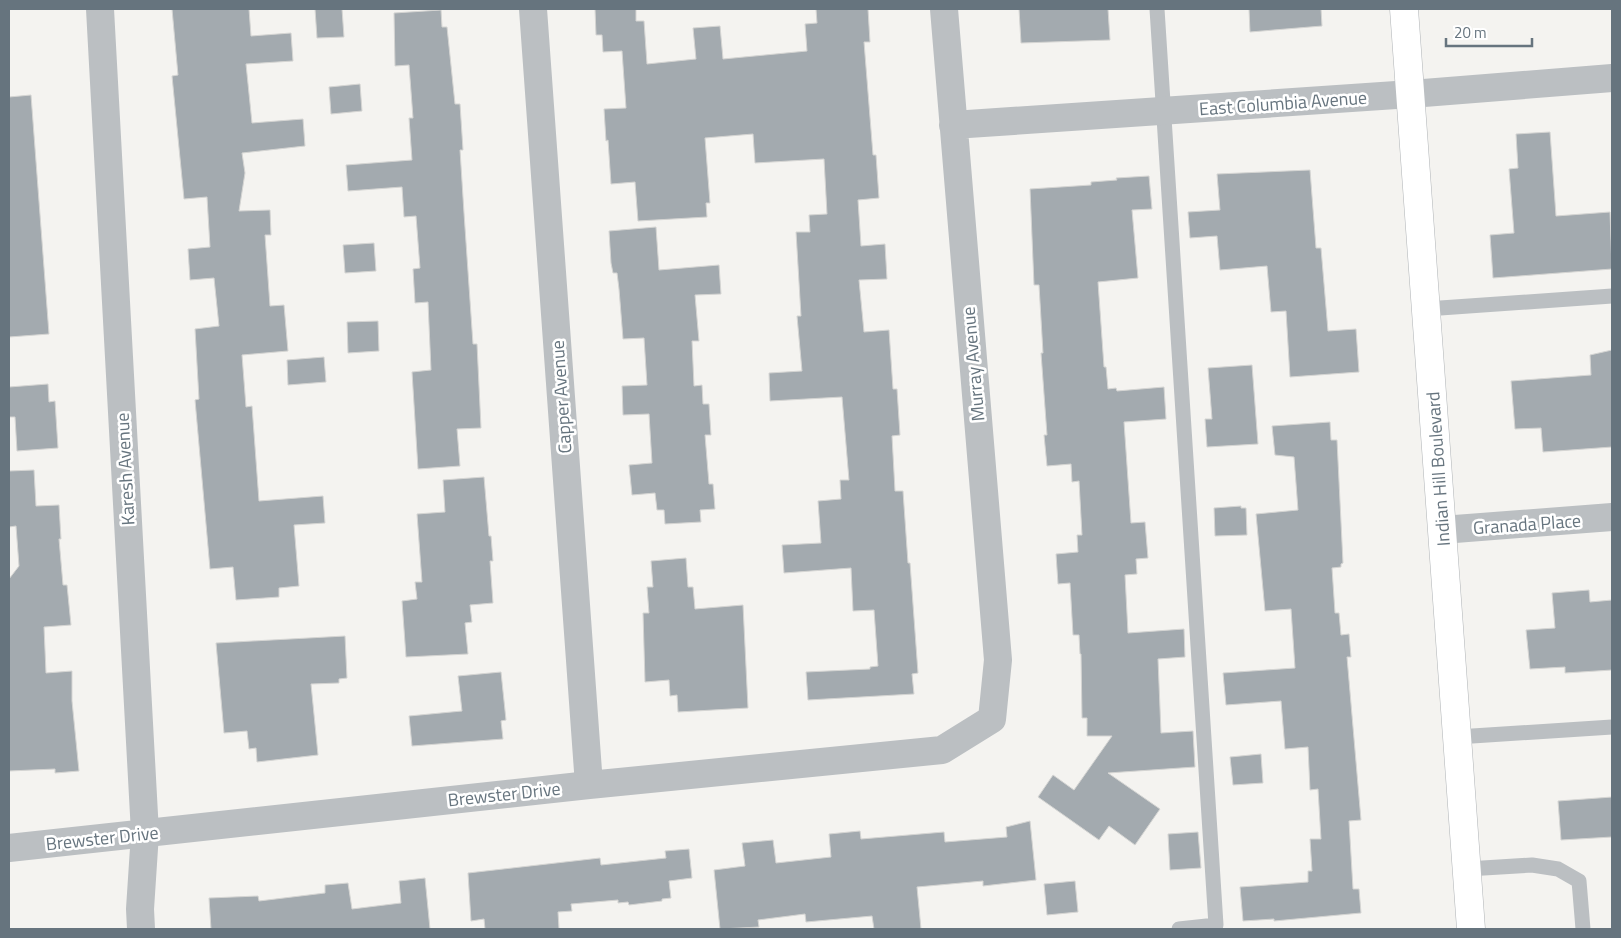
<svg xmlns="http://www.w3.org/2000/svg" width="1621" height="938" viewBox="0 0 1621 938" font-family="'Titillium Web',sans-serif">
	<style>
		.building { fill: #a3aaaf; stroke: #d5d5d3 }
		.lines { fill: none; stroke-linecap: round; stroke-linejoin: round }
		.primary-casing { stroke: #afb3b6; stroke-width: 29 }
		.service { stroke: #bbbfc2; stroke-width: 15 }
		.minor { stroke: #bbbfc2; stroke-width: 28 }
		.primary { stroke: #fff; stroke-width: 28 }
		.labels { text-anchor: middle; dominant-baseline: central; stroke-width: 5; stroke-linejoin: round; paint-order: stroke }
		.street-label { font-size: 18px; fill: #66747e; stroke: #fff }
	</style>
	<rect width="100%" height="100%" fill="#f4f3f0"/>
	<!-- building -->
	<path class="building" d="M 172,9 L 249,9 L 251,36 L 291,33 L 293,61 L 246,64 L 252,123 L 303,119 L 305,146 L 242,153 L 245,173 L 239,211 L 270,210 L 271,235 L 265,235 L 270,306 L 284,305 L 288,351 L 242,355 L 246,407 L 252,406 L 259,501 L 323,496 L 325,523 L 294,525 L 299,586 L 279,588 L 279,597 L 236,600 L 233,567 L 210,569 L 195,400 L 199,399 L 195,329 L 219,326 L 214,278 L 190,280 L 188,249 L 210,247 L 207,197 L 184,199 L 172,76 L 178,75 Z
		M 315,9 L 342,9 L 344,37 L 317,38 Z
		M 595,9 L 636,9 L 636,21 L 644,21 L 647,64 L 696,59 L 693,28 L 720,26 L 723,59 L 807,51 L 805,24 L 817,23 L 816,9 L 868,9 L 870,42 L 864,42 L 873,155 L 876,155 L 879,198 L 858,200 L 861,246 L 885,244 L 887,279 L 859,280 L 864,332 L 889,330 L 893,389 L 897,389 L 900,435 L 892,436 L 895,491 L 903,491 L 908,563 L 910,563 L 918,673 L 912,674 L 914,694 L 808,700 L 806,672 L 870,669 L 870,667 L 878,666 L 874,610 L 853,611 L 851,568 L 784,573 L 782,545 L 821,543 L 818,501 L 841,499 L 840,480 L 849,480 L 842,397 L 770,401 L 769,373 L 802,371 L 797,316 L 801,316 L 796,232 L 810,232 L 809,215 L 827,214 L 824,159 L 755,163 L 753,134 L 705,138 L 710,203 L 706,203 L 707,217 L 638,221 L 635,182 L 611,184 L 608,140 L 606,141 L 604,109 L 626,108 L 622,51 L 603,52 L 602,35 L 596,35 Z
		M 1019,9 L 1108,9 L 1110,40 L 1021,43 Z
		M 1249,9 L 1321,9 L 1322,26 L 1250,32 Z
		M 441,10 L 442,27 L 447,27 L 455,104 L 460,104 L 463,150 L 460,150 L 464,213 L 473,344 L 477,344 L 481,428 L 457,429 L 460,466 L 418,469 L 412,372 L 431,370 L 428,302 L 415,303 L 413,269 L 420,268 L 416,216 L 404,217 L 402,187 L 348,191 L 346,165 L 412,160 L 409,118 L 413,118 L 409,65 L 395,66 L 394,13 Z
		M 360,84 L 362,111 L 331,114 L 329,87 Z
		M 31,95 L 49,334 L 9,337 L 9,97 Z
		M 1550,132 L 1556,216 L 1610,212 L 1612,269 L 1493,278 L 1490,235 L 1514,233 L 1509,169 L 1518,168 L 1516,134 Z
		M 1310,170 L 1316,248 L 1321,248 L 1328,331 L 1356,329 L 1359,372 L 1290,377 L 1286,311 L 1271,312 L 1267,266 L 1220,270 L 1217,236 L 1190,238 L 1188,212 L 1220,210 L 1217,174 Z
		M 1149,176 L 1152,209 L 1132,210 L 1138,278 L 1098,282 L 1104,367 L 1106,367 L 1108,389 L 1116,388 L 1117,391 L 1164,387 L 1166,419 L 1124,422 L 1131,523 L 1145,522 L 1148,558 L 1136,559 L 1137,574 L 1125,575 L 1128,633 L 1184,629 L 1185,657 L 1158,659 L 1161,733 L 1193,731 L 1195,767 L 1108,773 L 1160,809 L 1135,845 L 1109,826 L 1099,840 L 1038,797 L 1053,775 L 1074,790 L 1112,736 L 1087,736 L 1087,718 L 1082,718 L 1081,654 L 1080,654 L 1079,635 L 1073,635 L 1070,583 L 1058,584 L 1056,554 L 1078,552 L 1077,535 L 1082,535 L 1079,481 L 1072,482 L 1071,464 L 1047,466 L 1044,435 L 1047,435 L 1041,353 L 1043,353 L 1039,285 L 1034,285 L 1030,189 L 1091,185 L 1091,182 L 1117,180 L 1116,178 Z
		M 656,227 L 659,270 L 719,265 L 721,294 L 695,295 L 699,341 L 692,341 L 694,386 L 702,385 L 703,404 L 709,404 L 711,435 L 705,435 L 709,484 L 713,484 L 715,509 L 700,510 L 701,522 L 665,524 L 664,510 L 657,510 L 655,493 L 632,495 L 629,465 L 652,463 L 649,414 L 623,415 L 622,386 L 647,385 L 644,338 L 623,339 L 619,289 L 617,273 L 613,273 L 611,263 L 609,231 Z
		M 374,243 L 376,271 L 345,273 L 343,245 Z
		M 378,321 L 379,351 L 348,353 L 347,322 Z
		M 1612,350 L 1612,447 L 1543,452 L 1541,428 L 1515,429 L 1511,381 L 1591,375 L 1590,355 Z
		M 324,357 L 326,382 L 288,385 L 287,360 Z
		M 1252,365 L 1258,444 L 1207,447 L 1205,419 L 1212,419 L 1208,368 Z
		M 48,384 L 49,402 L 55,401 L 58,448 L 17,451 L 15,417 L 9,417 L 9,387 Z
		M 1330,422 L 1331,440 L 1337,440 L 1343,563 L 1341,564 L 1341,567 L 1332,568 L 1335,613 L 1339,613 L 1341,635 L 1349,634 L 1351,657 L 1347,657 L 1361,820 L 1349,821 L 1353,889 L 1359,889 L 1361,913 L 1274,921 L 1274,919 L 1243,921 L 1240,887 L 1308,882 L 1308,871 L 1312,871 L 1310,839 L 1321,839 L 1318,789 L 1310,790 L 1308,747 L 1285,749 L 1281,701 L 1226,705 L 1223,673 L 1295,668 L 1291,609 L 1265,611 L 1256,514 L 1298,510 L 1294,457 L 1275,455 L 1272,426 Z
		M 34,470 L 36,506 L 59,505 L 61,539 L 59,539 L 63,585 L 67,585 L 71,625 L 44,627 L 46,673 L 72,671 L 72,701 L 79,771 L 55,773 L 55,769 L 9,771 L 9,579 L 19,566 L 16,526 L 9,527 L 9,471 Z
		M 484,477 L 489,536 L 491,536 L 493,561 L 490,561 L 493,603 L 470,605 L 472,622 L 465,623 L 468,654 L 406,657 L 402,601 L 417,599 L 415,582 L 422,582 L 417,514 L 445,512 L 443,480 Z
		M 1241,506 L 1241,508 L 1246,508 L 1247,535 L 1215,536 L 1214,508 Z
		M 686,558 L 688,587 L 693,587 L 695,609 L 743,605 L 748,708 L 678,712 L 677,695 L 670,696 L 669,680 L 645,682 L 643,613 L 649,613 L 647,587 L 653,587 L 651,561 Z
		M 1589,590 L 1590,602 L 1612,600 L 1612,670 L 1565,673 L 1565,667 L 1530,669 L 1526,630 L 1555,628 L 1552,593 Z
		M 345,636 L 347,678 L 339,679 L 339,683 L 311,684 L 318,755 L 257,762 L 256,748 L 249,749 L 247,731 L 224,733 L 216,643 Z
		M 501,672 L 506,720 L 501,721 L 503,739 L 412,746 L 409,716 L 462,711 L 458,676 Z
		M 1261,754 L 1263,783 L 1233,785 L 1230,757 Z
		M 1612,797 L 1612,837 L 1561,840 L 1558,801 Z
		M 1030,821 L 1036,880 L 983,886 L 983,881 L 917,887 L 921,929 L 874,929 L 872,916 L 806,922 L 805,914 L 758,920 L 759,927 L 720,929 L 714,870 L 745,866 L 742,843 L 773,840 L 776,863 L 831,857 L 829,834 L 860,831 L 861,839 L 944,832 L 945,842 L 1007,837 L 1006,827 Z
		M 1198,832 L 1201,868 L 1170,870 L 1168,834 Z
		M 689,849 L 692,878 L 669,881 L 671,898 L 662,899 L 662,901 L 629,905 L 628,902 L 618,903 L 618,900 L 571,904 L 572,911 L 558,912 L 559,929 L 485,929 L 484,919 L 471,921 L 468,873 L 600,858 L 601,865 L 666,858 L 665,851 Z
		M 425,878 L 430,929 L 211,929 L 209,898 L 258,896 L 259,901 L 325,893 L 325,885 L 348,883 L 352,909 L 401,903 L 399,881 Z
		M 1075,881 L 1078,912 L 1047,915 L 1044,884 Z"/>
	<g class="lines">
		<defs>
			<path id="primary" d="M 1404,9 L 1471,929"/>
		</defs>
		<!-- primary casing -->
		<use href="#primary" class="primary-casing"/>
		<!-- service -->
		<path class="service" d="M 1157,9 L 1216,925 L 1179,929
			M 1426,309 L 1612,296
			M 1457,737 L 1612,727
			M 1467,869 L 1532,865 L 1558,869 L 1579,881 L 1583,929"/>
		<!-- minor -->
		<path class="minor" d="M 100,9 L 145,833 L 140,909 L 141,929
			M 533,9 L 589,785
			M 953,125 L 1411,94 L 1612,78
			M 1442,530 L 1612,517
			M 9,848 L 589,785 L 942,750 L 992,719 L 998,660 L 944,9"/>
		<!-- primary -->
		<use href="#primary" class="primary"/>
	</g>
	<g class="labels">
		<!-- street labels -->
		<g class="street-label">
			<text transform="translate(1283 103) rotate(-4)">East Columbia Avenue</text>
			<text transform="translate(973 364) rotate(-95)">Murray Avenue</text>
			<text transform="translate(561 397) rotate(-94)">Capper Avenue</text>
			<text transform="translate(125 469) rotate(-93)">Karesh Avenue</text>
			<text transform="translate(1438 469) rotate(-94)">Indian Hill Boulevard</text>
			<text transform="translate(1527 524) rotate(-4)">Granada Place</text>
			<text transform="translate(504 794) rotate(-6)">Brewster Drive</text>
			<text transform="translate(102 838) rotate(-6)">Brewster Drive</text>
		</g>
	</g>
	<!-- border -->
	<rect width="1621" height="938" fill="none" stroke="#66747e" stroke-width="20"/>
	<!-- scale -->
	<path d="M1446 38v8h86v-8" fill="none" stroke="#66747e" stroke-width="2.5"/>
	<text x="1454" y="38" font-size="15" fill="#66747e" stroke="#ffffff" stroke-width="4" paint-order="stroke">20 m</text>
</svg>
